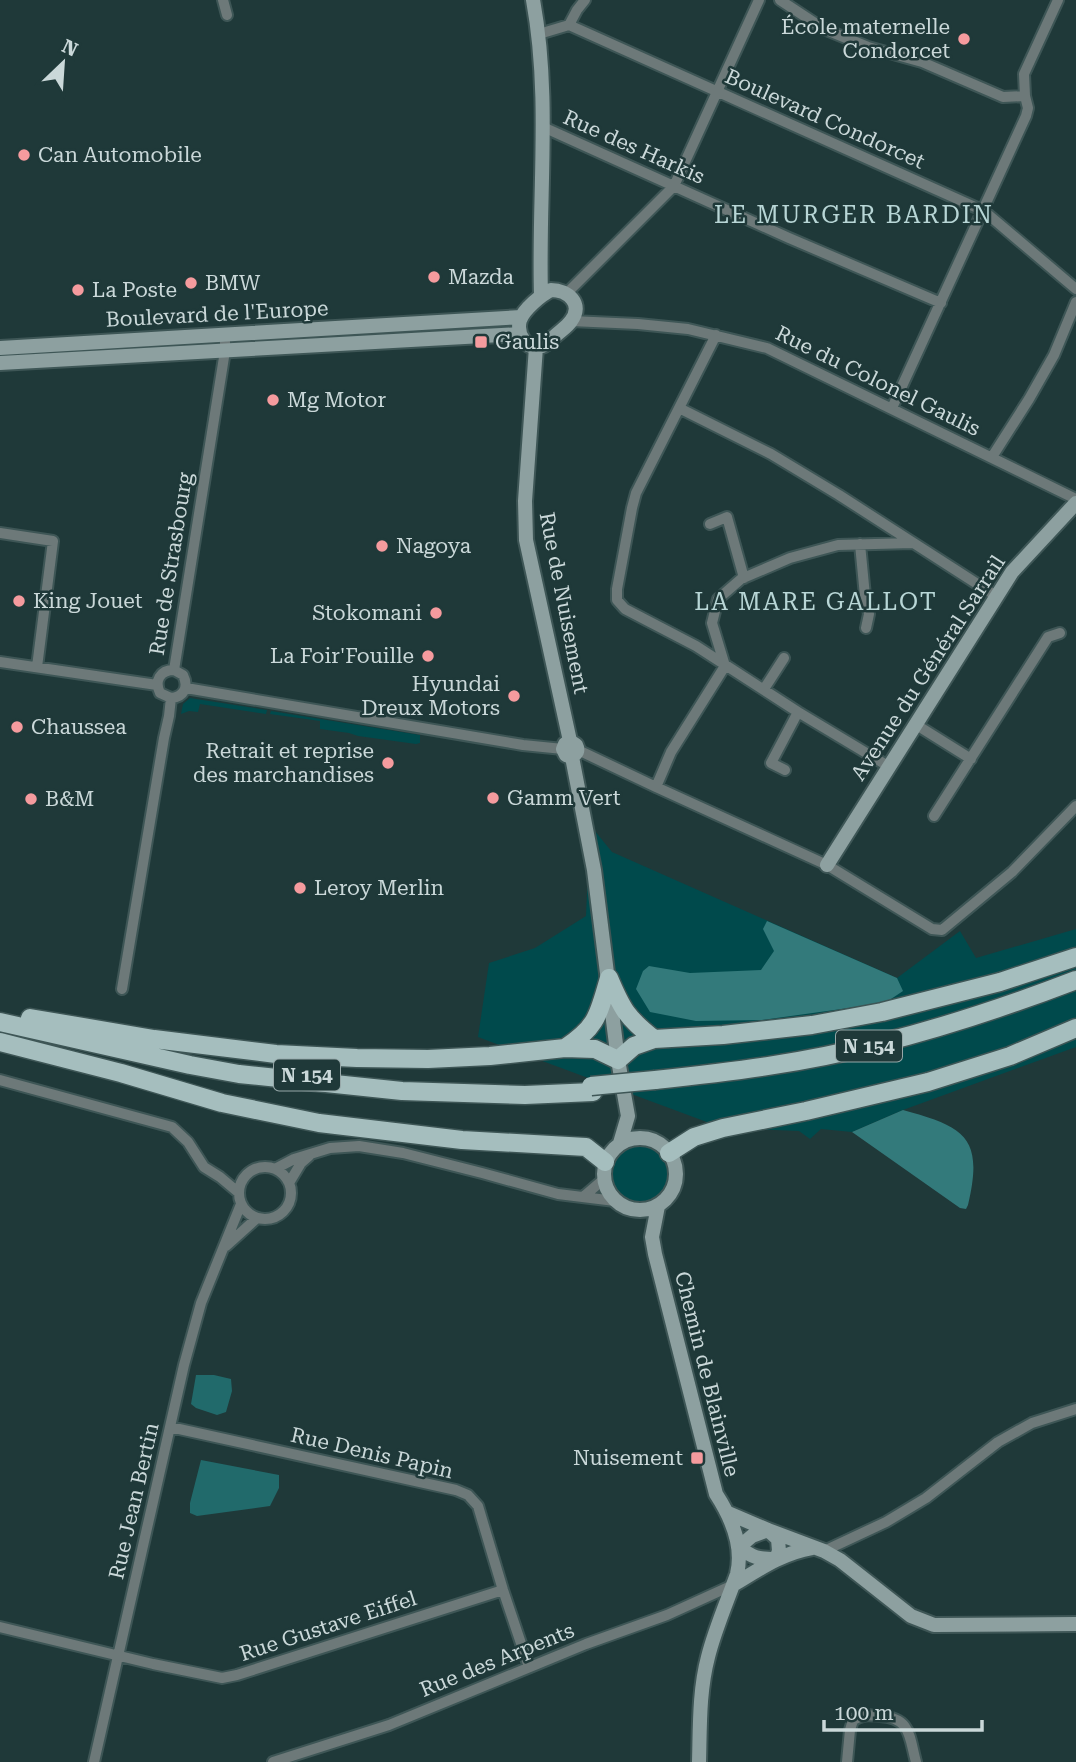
<svg xmlns="http://www.w3.org/2000/svg" width="1076" height="1762" viewBox="0 0 1076 1762" font-family="'Roboto Serif',serif">
	<style>
		.green { fill: #004a4c }
		.forest { fill: #337a7b }
		.water { fill: #216a6b }
		.lines { fill: none; stroke-linecap: round; stroke-linejoin: round }
		.street-casing { stroke: #3e5656; stroke-width: 14 }
		.secondary-casing { stroke: #3e5656; stroke-width: 18 }
		.primary-casing { stroke: #3e5656; stroke-width: 21 }
		.street { stroke: #6d7979; stroke-width: 10 }
		.secondary { stroke: #8da0a0; stroke-width: 14 }
		.primary { stroke: #a5bebe; stroke-width: 18 }
		.primary-bridge-casing { stroke: #3e5656; stroke-width: 21; stroke-linecap: butt }
		.primary-bridge { stroke: #a5bebe; stroke-width: 18 }
		.poi-dot { fill: #f59b9e; stroke: #1f3939; stroke-width: 2.5 }
		.labels { text-anchor: middle; dominant-baseline: central; stroke-width: 5; stroke-linejoin: round; paint-order: stroke }
		.shield { fill: #1f3939; stroke: #97a8a9; stroke-width: 2 }
		.shield-label { font-size: 19px; font-weight: bold; fill: #cad8d9 }
		.poi-label { font-size: 21px; fill: #cad8d9; stroke: #1f3939; text-anchor: start }
		.street-label { font-size: 21px; fill: #cad8d9; stroke: #1f3939 }
		.quarter-label { font-size: 24px; letter-spacing: 2px; fill: #b8d6d6; stroke: #1f3939 }
	</style>
	<rect width="100%" height="100%" fill="#1f3939"/>
	<!-- green -->
	<path class="green" d="M 190,698 L 267,710 L 266,714 L 200,704 L 198,712 L 189,711 L 181,714 L 183,704 Z
		M 271,711 L 420,735 L 420,743 L 416,744 L 358,736 L 349,733 L 320,729 L 320,721 L 270,714 Z
		M 590,825 L 612,852 L 897,978 L 960,931 L 976,958 L 1076,929 L 1076,1047 L 903,1110 L 852,1132 L 821,1129 L 810,1139 L 799,1131 L 723,1128 L 478,1037 L 489,963 L 535,948 L 586,916 Z
		M608 1173a32 32 0 1 1 64 0a32 32 0 1 1-64 0Z"/>
	<!-- forest -->
	<path class="forest" d="M 767,921 L 897,978 L 903,991 L 885,1003 L 762,1020 L 696,1021 L 650,1012 L 636,989 L 643,971 L 649,966 L 690,973 L 761,970 L 774,951 L 763,929 Z
		M 903,1110 C 965,1127 984,1137 968,1205 L 966,1209 L 960,1208 L 852,1132 Z"/>
	<!-- water -->
	<path class="water" d="M 196,1375 L 214,1375 L 231,1379 L 232,1391 L 226,1412 L 217,1415 L 196,1408 L 191,1404 Z
		M 201,1460 L 279,1475 L 279,1488 L 270,1506 L 197,1516 L 190,1513 L 190,1503 Z"/>
	<g class="lines">
		<defs>
			<path id="street" d="M 223,0 L 227,15
				M 780,0 L 824,29 L 868,47 L 922,62 L 1003,97 L 1025,96
				M 569,25 L 577,10 L 585,0
				M 539,34 L 569,25 L 984,211 L 1076,289
				M 543,127 L 789,238 L 941,303
				M 567,293 L 674,186 L 759,0
				M 571,321 L 638,324 L 688,329 L 767,348 L 1076,499
				M 716,335 L 636,493 L 632,508 L 617,589 L 617,600 L 625,609 L 696,646 L 798,712 L 888,766
				M 679,408 L 771,454 L 839,495 L 996,596
				M 892,408 L 1026,116 L 1028,108 L 1025,96 L 1024,74 L 1058,0
				M 992,457 L 1029,399 L 1054,355 L 1076,302
				M 710,524 L 727,517 L 744,578
				M 0,533 L 53,541 L 37,667
				M 860,544 L 865,596 L 869,614 L 866,628
				M 0,662 L 157,685
				M 174,670 L 225,351 L 225,335
				M 186,688 L 523,745 L 563,749
				M 764,689 L 784,658
				M 171,698 L 160,693 C 154,681 160,670 174,670
				M 171,698 C 184,697 189,687 183,675 L 174,670
				M 915,724 L 971,759
				M 578,750 L 656,787 L 827,865 L 932,929 L 942,930 L 1012,872 L 1076,806
				M 785,770 L 771,763 L 798,712
				M 656,787 L 671,752 L 725,666 L 712,623 L 718,599 L 741,579 L 790,558 L 838,545 L 912,543
				M 934,816 L 1048,637 L 1060,633
				M 122,989 L 164,738 L 169,716 L 171,698
				M 0,1080 L 172,1127 L 188,1142 L 204,1167 L 220,1177 L 239,1193
				M239 1193a26 26 0 1 1 52 0a26 26 0 1 1-52 0Z
				M 275,1169 L 294,1159 L 330,1148 L 359,1146 L 403,1153 L 482,1173 L 558,1194 L 615,1201
				M 289,1183 L 301,1163 L 309,1156
				M 583,1197 L 604,1179
				M 226,1246 L 257,1218
				M 170,1427 L 456,1490 L 468,1495 L 478,1506 L 503,1590 L 529,1667
				M 824,1551 L 886,1522 L 926,1498 L 998,1442 L 1032,1423 L 1076,1409
				M 0,1627 L 153,1664 L 222,1678 L 237,1675 L 503,1590
				M 94,1762 L 184,1365 L 201,1303 L 241,1204
				M 273,1762 L 389,1725 L 586,1644 L 667,1615 L 733,1585
				M 847,1762 L 850,1730 L 853,1720 C 864,1714 868,1715 880,1716 C 911,1718 909,1736 916,1762"/>
			<path id="secondary" d="M 533,0 C 551,97 538,197 541,295
				M 551,290 C 568,290 584,304 571,321 C 567,327 560,331 555,336 C 551,339 547,344 542,346 C 526,352 516,333 520,320 C 524,309 541,295 551,290 Z
				M 536,347 L 525,501 L 526,540 L 570,741
				M 0,348 L 521,317
				M 0,363 L 520,334
				M 572,757 L 566,755 L 563,749 L 565,744 L 570,741 L 576,745 C 579,751 577,753 572,757 L 594,870 L 618,1060 L 628,1116 L 620,1143
				M 827,865 L 1012,572 L 1076,503
				M604 1174a36 36 0 1 1 72 0a36 36 0 1 1-72 0Z
				M 658,1206 L 652,1237 L 655,1254 L 716,1494 C 731,1517 744,1545 737,1574 C 727,1602 715,1629 708,1657 C 699,1691 700,1727 699,1762
				M 728,1513 L 768,1530 L 778,1539 L 779,1551 L 776,1559
				M 776,1559 C 758,1559 753,1558 739,1547 L 752,1536 L 768,1530 L 824,1551 L 840,1560 L 911,1616 L 934,1625 L 1076,1624
				M 733,1585 C 758,1570 782,1553 812,1548"/>
			<path id="primary" d="M 609,978 C 622,1009 627,1018 654,1039
				M 30,1018 L 154,1039 L 276,1054 L 357,1058 L 428,1059 L 490,1056 L 565,1048 L 595,1049 L 618,1060 L 634,1046 L 654,1039 L 723,1035 L 812,1025 L 882,1012 L 1000,982 L 1076,957
				M 0,1022 L 190,1065 L 239,1074 L 402,1091 L 525,1095 L 593,1092
				M 0,1042 L 121,1073 L 222,1103 L 319,1123 L 462,1140 L 586,1147 L 605,1162
				M 565,1048 C 598,1026 598,1015 609,978
				M 655,1080 C 730,1072 805,1063 877,1044 C 945,1027 1011,1005 1076,980
				M 669,1153 L 694,1137 L 723,1128 L 806,1111 L 928,1082 L 1010,1056 L 1076,1028"/>
		</defs>
		<!-- street casing -->
		<use href="#street" class="street-casing"/>
		<!-- secondary casing -->
		<use href="#secondary" class="secondary-casing"/>
		<!-- primary casing -->
		<use href="#primary" class="primary-casing"/>
		<!-- street -->
		<use href="#street" class="street"/>
		<!-- secondary -->
		<use href="#secondary" class="secondary"/>
		<!-- primary -->
		<use href="#primary" class="primary"/>
		<defs>
			<path id="primary-bridge" d="M 591,1086 L 655,1080"/>
		</defs>
		<!-- primary-bridge casing -->
		<use href="#primary-bridge" class="primary-bridge-casing"/>
		<!-- primary-bridge -->
		<use href="#primary-bridge" class="primary-bridge"/>
	</g>
	<!-- markers -->
	<g class="poi-dot">
		<circle cx="964" cy="39" r="7"/>
		<circle cx="24" cy="155" r="7"/>
		<circle cx="434" cy="277" r="7"/>
		<circle cx="191" cy="283" r="7"/>
		<circle cx="78" cy="290" r="7"/>
		<rect x="474" y="335" width="14" height="14" rx="3.5"/>
		<circle cx="273" cy="400" r="7"/>
		<circle cx="382" cy="546" r="7"/>
		<circle cx="19" cy="601" r="7"/>
		<circle cx="436" cy="613" r="7"/>
		<circle cx="428" cy="656" r="7"/>
		<circle cx="514" cy="696" r="7"/>
		<circle cx="17" cy="727" r="7"/>
		<circle cx="388" cy="763" r="7"/>
		<circle cx="493" cy="798" r="7"/>
		<circle cx="31" cy="799" r="7"/>
		<circle cx="300" cy="888" r="7"/>
		<rect x="690" y="1451" width="14" height="14" rx="3.5"/>
	</g>
	<g class="labels">
		<!-- shield labels -->
		<g class="shield">
			<rect x="836" y="1030.5" width="66" height="31" rx="5"/>
			<rect x="274" y="1059.5" width="66" height="31" rx="5"/>
		</g>
		<g class="shield-label">
			<text x="869" y="1046">N 154</text>
			<text x="307" y="1075">N 154</text>
		</g>
		<!-- poi labels -->
		<g class="poi-label">
			<text x="950" y="27" text-anchor="end">École maternelle<tspan x="950" dy="24">Condorcet</tspan></text>
			<text x="38" y="155">Can Automobile</text>
			<text x="448" y="277">Mazda</text>
			<text x="205" y="283">BMW</text>
			<text x="92" y="290">La Poste</text>
			<text x="495" y="342">Gaulis</text>
			<text x="287" y="400">Mg Motor</text>
			<text x="396" y="546">Nagoya</text>
			<text x="33" y="601">King Jouet</text>
			<text x="422" y="613" text-anchor="end">Stokomani</text>
			<text x="414" y="656" text-anchor="end">La Foir'Fouille</text>
			<text x="500" y="684" text-anchor="end">Hyundai<tspan x="500" dy="24">Dreux Motors</tspan></text>
			<text x="31" y="727">Chaussea</text>
			<text x="374" y="751" text-anchor="end">Retrait et reprise<tspan x="374" dy="24">des marchandises</tspan></text>
			<text x="507" y="798">Gamm Vert</text>
			<text x="45" y="799">B&amp;M</text>
			<text x="314" y="888">Leroy Merlin</text>
			<text x="683" y="1458" text-anchor="end">Nuisement</text>
		</g>
		<!-- street labels -->
		<g class="street-label">
			<text transform="translate(825 119) rotate(24)">Boulevard Condorcet</text>
			<text transform="translate(634 147) rotate(24)">Rue des Harkis</text>
			<text transform="translate(217 314) rotate(-3)">Boulevard de l'Europe</text>
			<text transform="translate(878 381) rotate(26)">Rue du Colonel Gaulis</text>
			<text transform="translate(171 564) rotate(-81)">Rue de Strasbourg</text>
			<text transform="translate(564 603) rotate(79)">Rue de Nuisement</text>
			<text transform="translate(928 668) rotate(-57)">Avenue du Général Sarrail</text>
			<text transform="translate(707 1374) rotate(76)">Chemin de Blainville</text>
			<text transform="translate(372 1453) rotate(13)">Rue Denis Papin</text>
			<text transform="translate(134 1501) rotate(-77)">Rue Jean Bertin</text>
			<text transform="translate(328 1626) rotate(-18)">Rue Gustave Eiffel</text>
			<text transform="translate(497 1660) rotate(-22)">Rue des Arpents</text>
		</g>
		<!-- quarter labels -->
		<g class="quarter-label">
			<text x="854" y="215">LE MURGER BARDIN</text>
			<text x="816" y="602">LA MARE GALLOT</text>
		</g>
	</g>
	<!-- north arrow -->
	<g transform="translate(63 63) rotate(25)" stroke="#1f3939" stroke-width="5" paint-order="stroke">
	<path d="M0-5L12 26L0 18L-12 26Z" fill="#cad8d9"/>
	<text y="-10" font-size="19" font-weight="bold" text-anchor="middle" fill="#cad8d9">N</text>
	</g>
	<!-- scale -->
	<path d="M824 1720v10h158v-10" fill="none" stroke="#cad8d9" stroke-width="3.5"/>
	<text x="834" y="1720" font-size="21" fill="#cad8d9" stroke="#1f3939" stroke-width="5" paint-order="stroke">100 m</text>
</svg>
